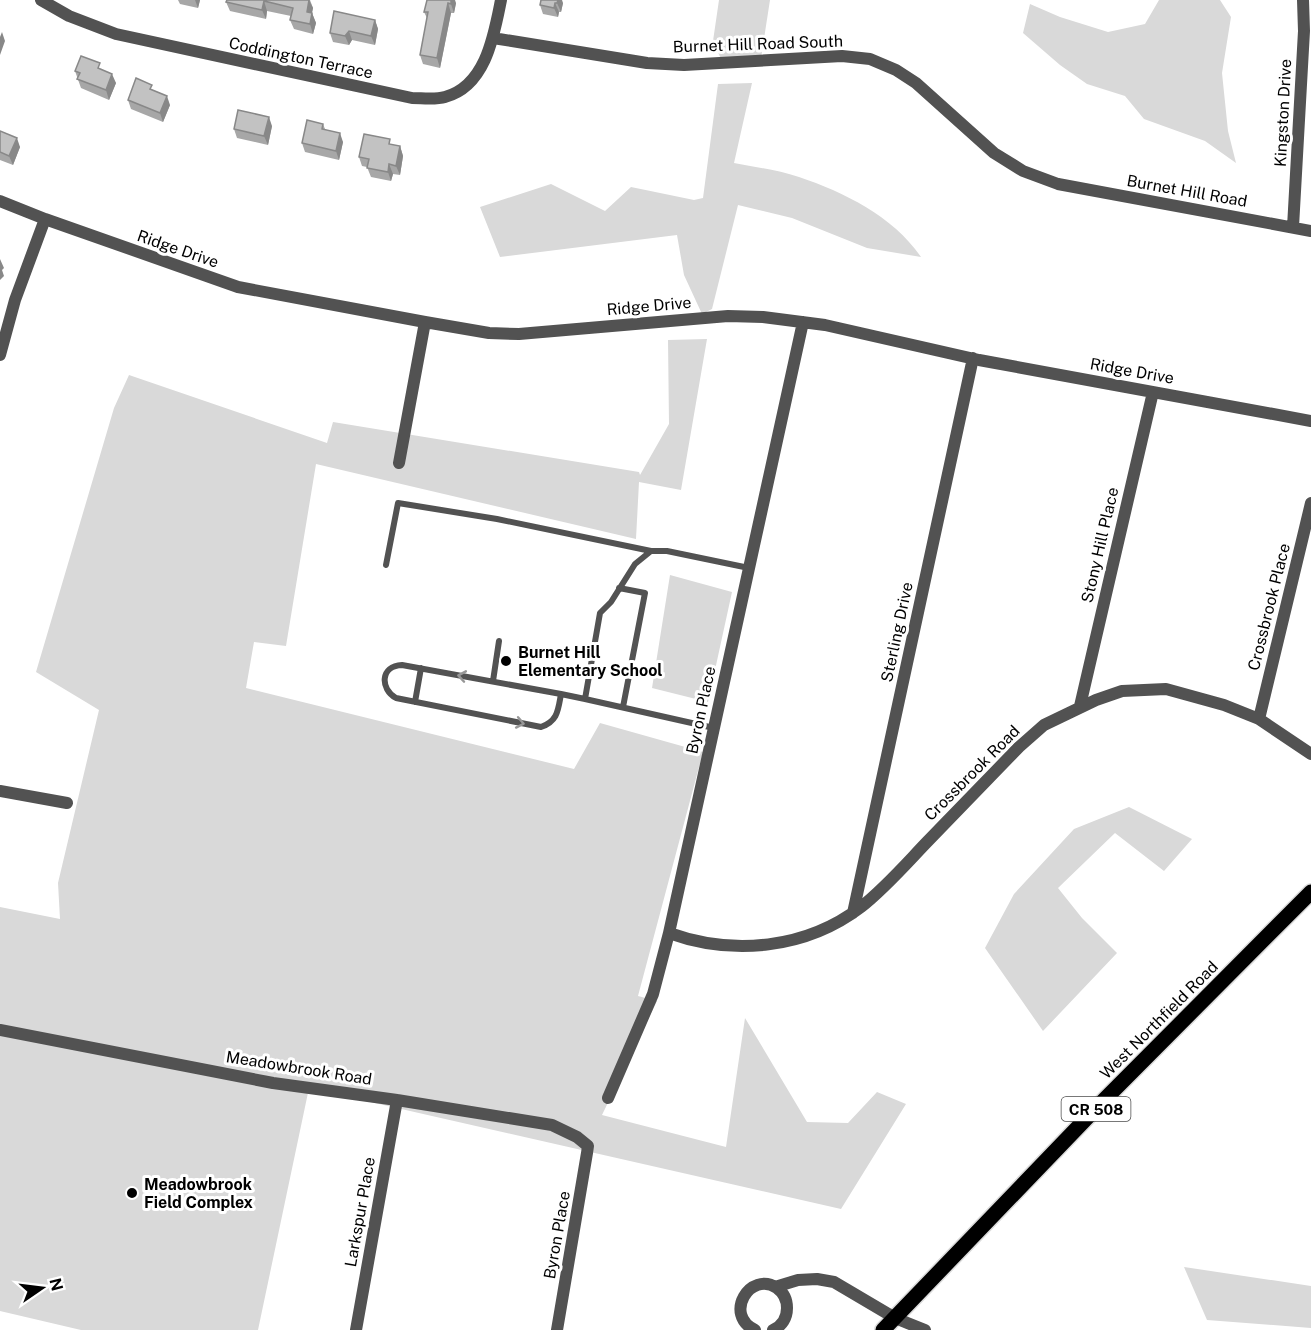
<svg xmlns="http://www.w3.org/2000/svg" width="1311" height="1330" viewBox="0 0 1311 1330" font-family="'Public Sans',sans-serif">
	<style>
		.green { fill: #d9d9d9 }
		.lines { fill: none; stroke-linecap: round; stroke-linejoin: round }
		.primary-casing { stroke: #dbdbdb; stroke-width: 18 }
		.lane { stroke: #525252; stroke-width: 6 }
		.street { stroke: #525252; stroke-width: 12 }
		.primary { stroke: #000; stroke-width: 15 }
		.wall { fill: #a7a7a7 }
		.shaded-wall { fill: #888 }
		.building { fill: #c2c2c2; stroke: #888; stroke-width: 1.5 }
		.oneway { stroke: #979797 }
		.poi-dot { fill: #000; stroke: #fff; stroke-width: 2 }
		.labels { text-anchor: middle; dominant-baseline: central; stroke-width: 6; stroke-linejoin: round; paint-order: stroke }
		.shield { fill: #fff; stroke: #4c4c4c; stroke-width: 1.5 }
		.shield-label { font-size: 15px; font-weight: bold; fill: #000 }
		.street-label { font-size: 16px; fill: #000; stroke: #fff }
		.poi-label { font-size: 16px; font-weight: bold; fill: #000; stroke: #fff; text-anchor: start }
	</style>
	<rect width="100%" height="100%" fill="#fff"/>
	<!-- green -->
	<path class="green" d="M 719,0 L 770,0 L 761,58 L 721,59 L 713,41 Z
		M 1159,0 L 1220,0 L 1231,17 L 1222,73 L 1228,131 L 1236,163 L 1205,141 L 1144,119 L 1125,96 L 1087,84 L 1060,65 L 1023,33 L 1030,4 L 1060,17 L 1108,32 L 1145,24 Z
		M 752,83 L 734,163 C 755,167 778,170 799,177 C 844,192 894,217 921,257 L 867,248 L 792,218 L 738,205 L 712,309 L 702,314 L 684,275 L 677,235 L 500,257 L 480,207 L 551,184 L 605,211 L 631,187 L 694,200 L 703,198 L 718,84 Z
		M 707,339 L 681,490 L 639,482 L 636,539 L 316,464 L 286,646 L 254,642 L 246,688 L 574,769 L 600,723 L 703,752 L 638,996 L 657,1001 L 602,1115 L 726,1147 L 745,1018 L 807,1122 L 848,1123 L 877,1092 L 906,1104 L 841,1209 L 309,1088 L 258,1330 L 81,1330 L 0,1311 L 0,907 L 60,919 L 58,883 L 99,710 L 36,672 L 114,408 L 129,375 L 327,443 L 333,422 L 639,472 L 640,475 L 669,424 L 668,340 Z
		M 670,575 L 732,592 L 708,702 L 652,688 Z
		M 1129,807 L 1192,839 L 1164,871 L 1115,833 L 1058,888 L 1082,918 L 1117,953 L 1043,1031 L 985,948 L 1014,894 L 1074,829 Z
		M 1184,1267 L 1311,1286 L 1311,1328 L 1207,1320 Z"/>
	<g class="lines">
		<defs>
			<path id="primary" d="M 883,1330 L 1105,1099 L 1311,892"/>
		</defs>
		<!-- primary casing -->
		<use href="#primary" class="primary-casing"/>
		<!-- lane -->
		<path class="lane" d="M 386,565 L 398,503 L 497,519 L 651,551
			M 619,588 L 645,593 L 623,707
			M 493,681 L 499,641
			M 561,694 C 558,710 558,721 541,727 L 396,698 C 380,689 380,666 402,665 L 561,694 L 585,699
			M 415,702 L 421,668
			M 714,728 L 585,699 L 600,613 L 611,602 L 635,564 L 651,551 L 667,551 L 749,568"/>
		<!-- street -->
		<path class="street" d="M 41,0 L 69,16 L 116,34 L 412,98 C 422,98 435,100 445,97 C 486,86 494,35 501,0
			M 493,38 L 647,63 L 684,65 L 842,56 L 870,59 L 896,70 L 916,83 L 994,153 L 1023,171 L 1058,184 L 1311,231
			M 0,201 L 45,219 L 238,287 L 425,322 L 489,333 L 519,334 L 728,316 L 763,317 L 825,325 L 979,360 L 1311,421
			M 1293,227 L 1304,31 L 1303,0
			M 0,355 L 15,300 L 45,219
			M 399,463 L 425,322
			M 1080,706 L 1153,392
			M 1259,719 L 1311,503
			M 0,791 L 67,803
			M 853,913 L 973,358
			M 669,933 C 733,956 806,949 861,907 C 885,888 905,865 926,843 C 957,811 988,779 1019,747 L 1044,725 L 1096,700 L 1122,691 L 1166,689 L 1224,705 L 1259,719 L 1311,754
			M 0,1030 L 273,1083 L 397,1100 L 552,1125 L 577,1137 L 588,1146 L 587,1153 L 557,1330
			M 608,1098 L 653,994 L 669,933 L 803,322
			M 775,1287 L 798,1280 L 817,1279 L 834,1282 L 895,1318 L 925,1330
			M 356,1330 L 397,1100
			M 755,1330 C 723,1315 750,1270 777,1288 C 784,1293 787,1300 787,1308 C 787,1318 782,1326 773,1330"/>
		<!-- primary -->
		<use href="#primary" class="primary"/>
	</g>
	<!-- wall -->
	<path class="wall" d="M 178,0 L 200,0 L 198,8 L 180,4 Z
		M 310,0 L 313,8 L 312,13 L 316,23 L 313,34 L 294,29 L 290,20 L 291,16 L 267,11 L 266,19 L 230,11 L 226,2 Z
		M 427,0 L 456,3 L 454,13 L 451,13 L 440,68 L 423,64 L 420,55 L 427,18 L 424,12 Z
		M 541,0 L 563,3 L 561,12 L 559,12 L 558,17 L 543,14 L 540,5 Z
		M 375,20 L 378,29 L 375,45 L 352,40 L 349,45 L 333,42 L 330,33 Z
		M 102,70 L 116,83 L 109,100 L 81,88 L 75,71 Z
		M 128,100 L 170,105 L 163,122 L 131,109 Z
		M 323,124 L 325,129 L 343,142 L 339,160 L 305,152 L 302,143 Z
		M 272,126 L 268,145 L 237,138 L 234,129 Z
		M 0,131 L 20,147 L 13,165 L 0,160 Z
		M 392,145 L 400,146 L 403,156 L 400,175 L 393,174 L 391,181 L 371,177 L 367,167 L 362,166 L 359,157 Z"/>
	<!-- shaded-wall -->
	<path class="shaded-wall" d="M 195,0 L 200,0 L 198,8 Z
		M 309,0 L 313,8 L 310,21 L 307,12 Z
		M 451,0 L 455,0 L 456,3 L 454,13 L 451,4 Z
		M 558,0 L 562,0 L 563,3 L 561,12 L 557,3 Z
		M 264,1 L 267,11 L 266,19 L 262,10 Z
		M 448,3 L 451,13 L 440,68 L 437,58 Z
		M 555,3 L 559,12 L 558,17 L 554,8 Z
		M 312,13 L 316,23 L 313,34 L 310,24 Z
		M 375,20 L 378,29 L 375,45 L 371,36 Z
		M 349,31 L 352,40 L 349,45 L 345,36 Z
		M 2,32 L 5,41 L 0,55 L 0,37 Z
		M 112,74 L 116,83 L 109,100 L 106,90 Z
		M 167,96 L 170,105 L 163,122 L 160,113 Z
		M 269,117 L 272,126 L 268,145 L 264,136 Z
		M 340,133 L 343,142 L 339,160 L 336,151 Z
		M 17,138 L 20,147 L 13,165 L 9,156 Z
		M 400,146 L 403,156 L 400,175 L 396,166 Z
		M 389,164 L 393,174 L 391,181 L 388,172 Z
		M 0,259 L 4,268 L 2,270 L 4,276 L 0,280 Z"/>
	<!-- building -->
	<path class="building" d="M 227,0 L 309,0 L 307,12 L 312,13 L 310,24 L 290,20 L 293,8 L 264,1 L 262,10 L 226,2 Z
		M 427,0 L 451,0 L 451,4 L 448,3 L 437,58 L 420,55 L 428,12 L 424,12 Z
		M 541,0 L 558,0 L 557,3 L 555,3 L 554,8 L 540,5 Z
		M 334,11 L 375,20 L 371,36 L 349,31 L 345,36 L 330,33 Z
		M 81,56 L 100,63 L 98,68 L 112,74 L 106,90 L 77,79 L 80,73 L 75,71 Z
		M 136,78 L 152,85 L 150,89 L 167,96 L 160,113 L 128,100 Z
		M 238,110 L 269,117 L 264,136 L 234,129 Z
		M 307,120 L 323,124 L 322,129 L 340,133 L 336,151 L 302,143 Z
		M 0,131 L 17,138 L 9,156 L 0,152 Z
		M 364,134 L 390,139 L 389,144 L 400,146 L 396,166 L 389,164 L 388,172 L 367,168 L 369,159 L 359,157 Z"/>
	<!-- one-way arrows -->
	<defs><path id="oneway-chevron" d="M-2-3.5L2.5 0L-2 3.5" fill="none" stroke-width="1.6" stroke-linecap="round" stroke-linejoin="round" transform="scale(1.5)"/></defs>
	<g class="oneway">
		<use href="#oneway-chevron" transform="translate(462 676) rotate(-170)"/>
		<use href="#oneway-chevron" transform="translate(520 723) rotate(11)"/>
	</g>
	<!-- markers -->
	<g class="poi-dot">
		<circle cx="506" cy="661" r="6"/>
		<circle cx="132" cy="1193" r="6"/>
	</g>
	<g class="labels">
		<!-- shield labels -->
		<rect class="shield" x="1061.5" y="1097" width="69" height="24" rx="4.5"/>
		<g class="shield-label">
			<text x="1096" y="1109">CR 508</text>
		</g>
		<!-- street labels -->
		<g class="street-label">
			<text transform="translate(758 44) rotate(-2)">Burnet Hill Road South</text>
			<text transform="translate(301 58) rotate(12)">Coddington Terrace</text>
			<text transform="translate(1283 113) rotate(-87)">Kingston Drive</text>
			<text transform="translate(1187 191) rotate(10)">Burnet Hill Road</text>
			<text transform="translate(178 249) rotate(19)">Ridge Drive</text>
			<text transform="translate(649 306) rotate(-5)">Ridge Drive</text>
			<text transform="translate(1132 371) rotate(10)">Ridge Drive</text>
			<text transform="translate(1100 545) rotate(-77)">Stony Hill Place</text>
			<text transform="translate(1269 607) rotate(-76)">Crossbrook Place</text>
			<text transform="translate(897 632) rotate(-78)">Sterling Drive</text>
			<text transform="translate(701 710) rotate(-78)">Byron Place</text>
			<text transform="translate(972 773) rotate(-45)">Crossbrook Road</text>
			<text transform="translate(1159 1020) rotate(-45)">West Northfield Road</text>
			<text transform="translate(299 1068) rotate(9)">Meadowbrook Road</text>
			<text transform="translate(360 1212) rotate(-80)">Larkspur Place</text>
			<text transform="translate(557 1235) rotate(-80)">Byron Place</text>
		</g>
		<!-- poi labels -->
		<g class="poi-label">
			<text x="518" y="652">Burnet Hill<tspan x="518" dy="18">Elementary School</tspan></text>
			<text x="144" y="1184">Meadowbrook<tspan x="144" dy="18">Field Complex</tspan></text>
		</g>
	</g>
	<!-- north arrow -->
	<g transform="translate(42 1288) rotate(76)" stroke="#ffffff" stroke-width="4.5" paint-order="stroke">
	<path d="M0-4.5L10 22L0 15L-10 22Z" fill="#000000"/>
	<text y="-9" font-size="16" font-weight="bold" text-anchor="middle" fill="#000000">N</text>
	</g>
</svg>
